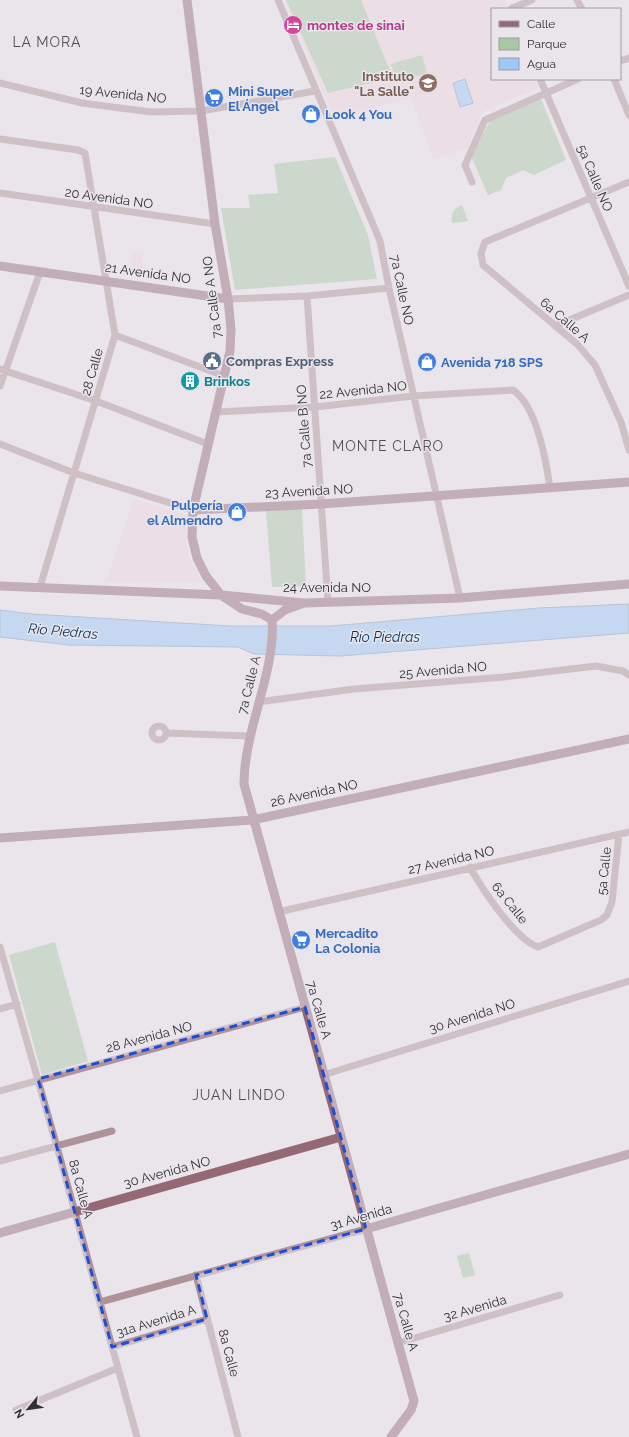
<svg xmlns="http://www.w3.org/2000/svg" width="629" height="1437" viewBox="0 0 629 1437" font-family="Raleway,sans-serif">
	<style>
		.education { fill: #efd6de }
		.green { fill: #a7c8a4 }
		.water { fill: #9bc8f9; stroke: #7b9abd }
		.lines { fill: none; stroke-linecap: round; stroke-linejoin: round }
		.street { stroke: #b0929a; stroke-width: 7 }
		.secondary { stroke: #946975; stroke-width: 9 }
		.marked { fill: none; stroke: #1d4ed8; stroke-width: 3; stroke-dasharray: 8 5; stroke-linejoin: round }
		.labels { text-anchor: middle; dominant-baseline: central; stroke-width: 3; stroke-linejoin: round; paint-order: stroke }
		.hotel-label { font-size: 13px; font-weight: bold; fill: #b23c85; stroke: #e9e5eb; text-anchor: start }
		.education-label { font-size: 13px; font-weight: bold; fill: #785e54; stroke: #e9e5eb; text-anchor: end }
		.shop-label { font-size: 13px; font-weight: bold; fill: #366cbe; stroke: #e9e5eb; text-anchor: start }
		.street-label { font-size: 13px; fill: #313032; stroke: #e9e5eb }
		.service-label { font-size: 13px; font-weight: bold; fill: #4e5e75; stroke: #e9e5eb; text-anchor: start }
		.culture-label { font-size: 13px; font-weight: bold; fill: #0d838f; stroke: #e9e5eb; text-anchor: start }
		.neighbourhood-label { font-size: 14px; letter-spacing: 1px; fill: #524f54; stroke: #e9e5eb }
		.water-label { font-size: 14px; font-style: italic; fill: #01335f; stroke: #e9e5eb }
	</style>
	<rect width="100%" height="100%" fill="#e9e5eb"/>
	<!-- education -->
	<path class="education" d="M 285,0 L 505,0 L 508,9 L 492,9 L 492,79 L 535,79 L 538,88 L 482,112 L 468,148 L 433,159 L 411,97 L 335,121 Z
		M 132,252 L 143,253 L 142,264 L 146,265 L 145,272 L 132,272 L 132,276 L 125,275 L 125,268 L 131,268 Z
		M 134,499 L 187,515 L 186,542 L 190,558 L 202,582 L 106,582 Z"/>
	<!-- green -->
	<path class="green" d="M 286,0 L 361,0 L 393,78 L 328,93 Z
		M 422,55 L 427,73 L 397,82 L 391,64 Z
		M 541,99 L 566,160 L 534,175 L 523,170 L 506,178 L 501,190 L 488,195 L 471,156 L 490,121 Z
		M 335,157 L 368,235 L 377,279 L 235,290 L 221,208 L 250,208 L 248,195 L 278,193 L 274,164 Z
		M 462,205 L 468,221 L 452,223 C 451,213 453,209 462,205 Z
		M 302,509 L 306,586 L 272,587 L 266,511 Z
		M 55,942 L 88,1061 L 42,1075 L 9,955 Z
		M 469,1253 L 475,1275 L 463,1278 L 457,1256 Z"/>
	<!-- water -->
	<path class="water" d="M 465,79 L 473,103 L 460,107 L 453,83 Z
		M 629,604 L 629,633 L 340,656 L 254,654 L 238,647 L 69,645 L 0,637 L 0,610 L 32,614 L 230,626 L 331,626 L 539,608 Z"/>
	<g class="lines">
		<!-- street -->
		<path class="street" d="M 278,0 L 380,241 L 389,288 L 460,598
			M 577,0 L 582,9
			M 512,8 L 532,0
			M 620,61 L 629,58
			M 540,79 L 629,286
			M 614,79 L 629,115
			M 0,83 L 82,103 L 151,112 L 201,111 L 315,91
			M 0,139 L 78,150 L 85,153 L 115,335 L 40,587
			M 472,182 L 465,165 L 485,120 L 578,79
			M 629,182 L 485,242 L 481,253 L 483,265 L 577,344 L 595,365 L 621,422 L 629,450
			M 0,193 L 215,224
			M 307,296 L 328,602
			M 228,299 L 307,296 L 389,288
			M 555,326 L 629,295
			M 115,335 L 224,376
			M 0,369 L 96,401 L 208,444
			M 0,386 L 40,272
			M 216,412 L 315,407 L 413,396 L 513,390 C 537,406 546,460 550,488
			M 0,444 L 74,473 L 193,510
			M 258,702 L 354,689 L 504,677 L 596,666 L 623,671 L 629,675
			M152 733a7 7 0 1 1 14 0a7 7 0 1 1-14 0Z
			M 166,733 L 249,736
			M 470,867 C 482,889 515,939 538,947 L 601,920 L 607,915 L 612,902 L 619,834
			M 278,912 L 629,832
			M 0,947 L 57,1147 L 137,1437
			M 0,1009 L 17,1004
			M 323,1075 L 629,981
			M 0,1091 L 305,1007
			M 0,1161 L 112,1131
			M 196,1275 L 238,1437
			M 100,1302 L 366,1229
			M 398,1343 L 560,1295
			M 112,1347 L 207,1319
			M 16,1410 L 118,1368"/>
		<!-- secondary -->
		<path class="secondary" d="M 187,0 L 215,224 L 228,299 L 231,329 L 230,351 L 193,510 L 192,537 L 197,558 L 206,576 L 221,595 L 242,609 L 262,614 L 272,620
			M 0,266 L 228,299
			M 193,510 L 321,504 L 629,482
			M 0,586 L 221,595 L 304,603 L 460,598 L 629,584
			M 304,603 L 285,610 L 272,620 C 276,672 244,729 244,784 L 414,1401 L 411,1410 L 391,1437
			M 0,838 L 252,820 L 629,739
			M 366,1229 L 629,1154
			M 0,1233 L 341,1137"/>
	</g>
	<!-- marked area -->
	<path d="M0 0H629V1437H0ZM 305,1007 L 366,1229 L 196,1275 L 207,1319 L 112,1347 L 38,1079 Z" fill="#e9e5eb" fill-opacity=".55" fill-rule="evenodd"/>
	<path class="marked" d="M 305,1007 L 366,1229 L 196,1275 L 207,1319 L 112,1347 L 38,1079 Z"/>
	<!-- icons -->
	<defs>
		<symbol id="hotel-disc" viewBox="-11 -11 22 22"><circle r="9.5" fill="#d1479c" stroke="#e9e5eb"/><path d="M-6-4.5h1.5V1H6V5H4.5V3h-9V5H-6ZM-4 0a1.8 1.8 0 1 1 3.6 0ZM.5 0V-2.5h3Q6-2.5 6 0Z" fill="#fff"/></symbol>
		<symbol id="school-disc" viewBox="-11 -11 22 22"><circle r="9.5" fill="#8d6e63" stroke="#e9e5eb"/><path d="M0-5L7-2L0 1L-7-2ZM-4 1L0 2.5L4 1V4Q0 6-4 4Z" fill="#fff"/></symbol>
		<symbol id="supermarket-disc" viewBox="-11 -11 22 22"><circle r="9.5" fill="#3f7fe0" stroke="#e9e5eb"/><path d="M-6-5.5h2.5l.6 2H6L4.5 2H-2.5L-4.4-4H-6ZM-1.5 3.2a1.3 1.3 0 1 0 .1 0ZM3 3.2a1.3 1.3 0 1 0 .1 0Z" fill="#fff"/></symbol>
		<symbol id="shop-disc" viewBox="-11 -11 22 22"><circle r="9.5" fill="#3f7fe0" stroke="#e9e5eb"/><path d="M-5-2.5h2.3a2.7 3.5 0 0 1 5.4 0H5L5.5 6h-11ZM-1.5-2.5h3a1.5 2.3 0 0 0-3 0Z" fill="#fff"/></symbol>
		<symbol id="civic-disc" viewBox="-11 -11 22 22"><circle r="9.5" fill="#5c6f8a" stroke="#e9e5eb"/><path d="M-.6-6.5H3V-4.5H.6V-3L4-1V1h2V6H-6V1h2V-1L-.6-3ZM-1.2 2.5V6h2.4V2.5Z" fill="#fff"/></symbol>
		<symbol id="building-disc" viewBox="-11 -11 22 22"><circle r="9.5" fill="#0f9aa8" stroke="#e9e5eb"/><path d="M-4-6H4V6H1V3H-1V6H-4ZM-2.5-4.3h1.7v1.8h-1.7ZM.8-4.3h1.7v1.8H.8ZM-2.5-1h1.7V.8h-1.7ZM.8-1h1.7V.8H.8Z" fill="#fff"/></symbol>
	</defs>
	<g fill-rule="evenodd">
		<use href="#hotel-disc" x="282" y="14" width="22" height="22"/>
		<use href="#school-disc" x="417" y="72" width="22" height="22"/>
		<use href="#supermarket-disc" x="203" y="87" width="22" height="22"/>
		<use href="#shop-disc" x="300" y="103" width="22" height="22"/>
		<use href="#civic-disc" x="201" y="350" width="22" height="22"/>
		<use href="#shop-disc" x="416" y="351" width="22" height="22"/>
		<use href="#building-disc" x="179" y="370" width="22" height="22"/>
		<use href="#shop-disc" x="226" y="501" width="22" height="22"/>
		<use href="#supermarket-disc" x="290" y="929" width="22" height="22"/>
	</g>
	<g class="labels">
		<!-- hotel labels -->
		<g class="hotel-label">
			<text x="307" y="25">montes de sinai</text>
		</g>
		<!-- education labels -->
		<g class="education-label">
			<text x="414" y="76">Instituto<tspan x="414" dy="15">"La Salle"</tspan></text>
		</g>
		<!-- shop labels -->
		<g class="shop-label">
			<text x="228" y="91">Mini Super<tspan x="228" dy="15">El Ángel</tspan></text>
			<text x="325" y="114">Look 4 You</text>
			<text x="441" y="362">Avenida 718 SPS</text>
			<text x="223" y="505" text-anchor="end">Pulpería<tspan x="223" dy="15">el Almendro</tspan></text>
			<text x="315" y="933">Mercadito<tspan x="315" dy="15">La Colonia</tspan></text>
		</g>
		<!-- street labels -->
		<g class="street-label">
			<text transform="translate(123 94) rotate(6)">19 Avenida NO</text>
			<text transform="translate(595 178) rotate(67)">5a Calle NO</text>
			<text transform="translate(109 198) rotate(8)">20 Avenida NO</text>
			<text transform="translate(148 273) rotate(8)">21 Avenida NO</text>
			<text transform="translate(402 290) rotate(78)">7a Calle NO</text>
			<text transform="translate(212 297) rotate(-97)">7a Calle A NO</text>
			<text transform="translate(565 320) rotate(41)">6a Calle A</text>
			<text transform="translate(92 372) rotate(-74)">28 Calle</text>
			<text transform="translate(363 390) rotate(-6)">22 Avenida NO</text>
			<text transform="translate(304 426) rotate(-94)">7a Calle B NO</text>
			<text transform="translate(309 491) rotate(-3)">23 Avenida NO</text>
			<text x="327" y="587">24 Avenida NO</text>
			<text transform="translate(443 670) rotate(-5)">25 Avenida NO</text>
			<text transform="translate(249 685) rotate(-76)">7a Calle A</text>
			<text transform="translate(314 793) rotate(-12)">26 Avenida NO</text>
			<text transform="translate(451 860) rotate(-13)">27 Avenida NO</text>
			<text transform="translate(604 871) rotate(-84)">5a Calle</text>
			<text transform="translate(510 903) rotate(51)">6a Calle</text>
			<text transform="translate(319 1010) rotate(74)">7a Calle A</text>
			<text transform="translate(472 1016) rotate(-17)">30 Avenida NO</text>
			<text transform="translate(149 1037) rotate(-15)">28 Avenida NO</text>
			<text transform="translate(167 1172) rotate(-15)">30 Avenida NO</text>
			<text transform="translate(81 1189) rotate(75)">8a Calle A</text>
			<text transform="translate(361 1217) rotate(-16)">31 Avenida</text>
			<text transform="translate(475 1308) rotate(-16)">32 Avenida</text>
			<text transform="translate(156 1321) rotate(-17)">31a Avenida A</text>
			<text transform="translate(406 1322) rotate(74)">7a Calle A</text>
			<text transform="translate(229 1353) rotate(75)">8a Calle</text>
		</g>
		<!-- service labels -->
		<g class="service-label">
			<text x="226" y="361">Compras Express</text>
		</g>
		<!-- culture labels -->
		<g class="culture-label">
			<text x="204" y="381">Brinkos</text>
		</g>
		<!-- neighbourhood labels -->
		<g class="neighbourhood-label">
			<text x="47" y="42">LA MORA</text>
			<text x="388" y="446">MONTE CLARO</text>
			<text x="239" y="1095">JUAN LINDO</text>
		</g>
		<!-- water labels -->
		<g class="water-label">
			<text transform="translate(63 631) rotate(5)">Río Piedras</text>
			<text x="385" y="637">Río Piedras</text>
		</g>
	</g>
	<!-- legend -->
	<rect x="491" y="8" width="130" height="72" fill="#e9e5eb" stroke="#9f9da1"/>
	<rect x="499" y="21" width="20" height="6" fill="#946975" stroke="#9f9da1"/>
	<text x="527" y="28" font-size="12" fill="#313032">Calle</text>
	<rect x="499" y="38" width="20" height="12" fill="#a7c8a4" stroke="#9f9da1"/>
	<text x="527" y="48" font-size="12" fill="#313032">Parque</text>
	<rect x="499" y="58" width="20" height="12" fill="#9bc8f9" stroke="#9f9da1"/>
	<text x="527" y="68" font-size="12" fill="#313032">Agua</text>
	<!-- north arrow -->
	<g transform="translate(28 1409) rotate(241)" stroke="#e9e5eb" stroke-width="3" paint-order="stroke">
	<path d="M0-3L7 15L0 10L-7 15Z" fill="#313032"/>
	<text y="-6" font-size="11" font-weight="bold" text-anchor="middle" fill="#313032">N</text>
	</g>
</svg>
